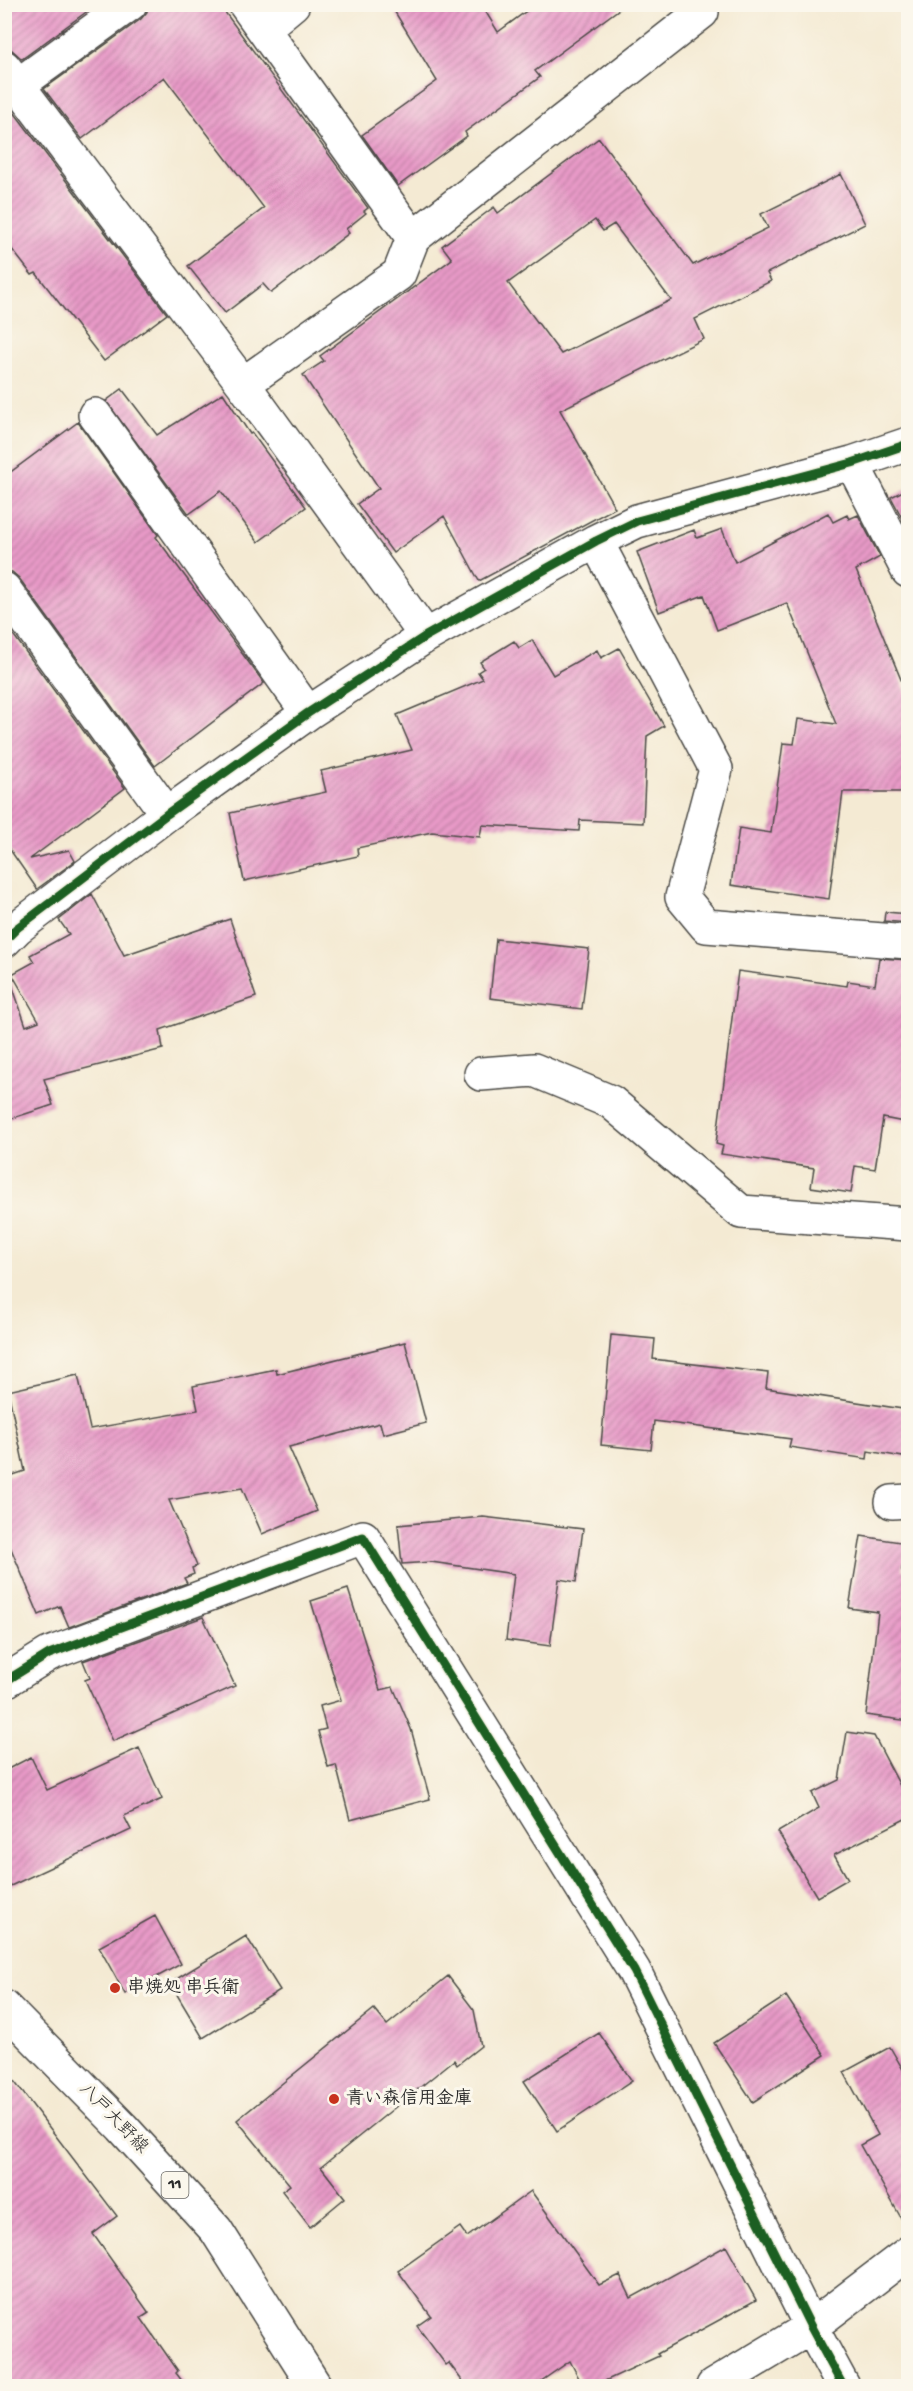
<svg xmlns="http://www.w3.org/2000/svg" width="913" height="2391" viewBox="0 0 913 2391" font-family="'Gochi Hand','Klee One',sans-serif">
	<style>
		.building { fill: url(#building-hatch); fill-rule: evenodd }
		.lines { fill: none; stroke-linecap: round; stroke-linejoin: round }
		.street-casing { stroke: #494844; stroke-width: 36 }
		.primary-casing { stroke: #494844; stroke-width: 36 }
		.street { stroke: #fff; stroke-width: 33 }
		.primary { stroke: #fff; stroke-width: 33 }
		.cycleway-casing { stroke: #fbf7ec; stroke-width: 13 }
		.cycleway { stroke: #1b5e20; stroke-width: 9 }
		.poi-dot { fill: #c8321e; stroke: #fbf7ec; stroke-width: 2 }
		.labels { text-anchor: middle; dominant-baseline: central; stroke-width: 6; stroke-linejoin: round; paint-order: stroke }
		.shield { fill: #fbf7ec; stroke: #696865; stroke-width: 1.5 }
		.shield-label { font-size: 16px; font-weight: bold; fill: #2b2b2b }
		.poi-label { font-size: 18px; font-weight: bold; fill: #2b2b2b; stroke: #fbf7ec; text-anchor: start }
		.street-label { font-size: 18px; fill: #2b2b2b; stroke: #fbf7ec }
	</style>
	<defs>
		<pattern id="building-hatch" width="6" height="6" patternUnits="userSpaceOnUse" patternTransform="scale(1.5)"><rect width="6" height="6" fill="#e89ac7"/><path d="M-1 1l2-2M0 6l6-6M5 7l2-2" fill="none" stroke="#bc7ea2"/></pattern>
	</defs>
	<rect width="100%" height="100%" fill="#fbf7ec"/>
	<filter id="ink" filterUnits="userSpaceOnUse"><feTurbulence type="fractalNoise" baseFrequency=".0167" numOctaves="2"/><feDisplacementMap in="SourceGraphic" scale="12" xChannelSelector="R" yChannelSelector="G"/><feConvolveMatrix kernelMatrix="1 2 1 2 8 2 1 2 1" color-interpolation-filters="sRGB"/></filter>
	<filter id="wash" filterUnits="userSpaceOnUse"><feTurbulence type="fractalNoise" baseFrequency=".008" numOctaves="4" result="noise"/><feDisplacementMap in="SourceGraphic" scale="24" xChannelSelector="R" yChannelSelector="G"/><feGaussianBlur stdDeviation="1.35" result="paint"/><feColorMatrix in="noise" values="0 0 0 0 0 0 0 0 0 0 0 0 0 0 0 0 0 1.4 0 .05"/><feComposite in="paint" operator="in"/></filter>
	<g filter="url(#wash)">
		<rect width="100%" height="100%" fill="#f4ead3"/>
		<g id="blocks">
			<!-- building -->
			<path class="building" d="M 4,4 L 97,4 L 22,59 L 12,50 L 4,49 Z
				M 148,4 L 219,4 L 368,208 L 364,211 L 366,213 L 346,229 L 349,233 L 271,293 L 263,284 L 225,313 L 188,266 L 264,208 L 164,77 L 82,139 L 44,89 L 141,19 L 147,12 Z
				M 390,4 L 481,4 L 498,32 L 536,4 L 626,4 L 535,71 L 540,77 L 465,132 L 467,136 L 398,186 L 362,135 L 437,81 Z
				M 4,99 L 167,314 L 104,361 L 36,273 L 32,275 L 4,239 Z
				M 599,138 L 693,265 L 768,228 L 761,214 L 841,174 L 865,224 L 767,273 L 771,281 L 695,319 L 704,339 L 560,410 L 615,508 L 479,581 L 444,516 L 393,553 L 357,504 L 379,488 L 303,375 L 324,361 L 320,356 L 452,259 L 442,246 L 494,207 L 498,213 ZM 595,220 L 603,231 L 614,224 L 671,300 L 561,354 L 508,283 Z
				M 122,389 L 157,435 L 223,393 L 250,434 L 252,433 L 306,507 L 258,542 L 221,491 L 189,514 L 106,401 Z
				M 78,422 L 158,535 L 156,537 L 264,683 L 155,766 L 19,578 L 12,572 L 4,571 L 4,477 Z
				M 909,488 L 909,531 L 891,497 Z
				M 828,513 L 833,522 L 847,515 L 849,519 L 858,515 L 880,557 L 856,570 L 909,699 L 909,792 L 843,792 L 829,899 L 731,885 L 739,828 L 771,833 L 783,743 L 794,744 L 798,719 L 836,724 L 787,603 L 717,630 L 704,595 L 659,612 L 637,552 L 694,530 L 697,538 L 722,529 L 735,562 Z
				M 4,622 L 125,788 L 30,859 L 69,850 L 75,861 L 37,889 L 4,841 Z
				M 532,640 L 553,675 L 597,650 L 601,658 L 619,648 L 664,726 L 647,736 L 643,823 L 580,820 L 579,831 L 482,825 L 480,837 L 432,832 L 357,848 L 358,856 L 244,881 L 230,813 L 326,792 L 321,771 L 412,750 L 397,715 L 483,679 L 478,672 L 484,668 L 480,662 L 514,641 L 519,648 Z
				M 92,894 L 124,955 L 230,919 L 256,997 L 160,1030 L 163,1049 L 44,1079 L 53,1105 L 4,1121 L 4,984 L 11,982 L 26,1026 L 39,1021 L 12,974 L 34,962 L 30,955 L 69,934 L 59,920 Z
				M 885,912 L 909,914 L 909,923 L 884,921 Z
				M 496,939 L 589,949 L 582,1009 L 490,998 Z
				M 879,958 L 909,960 L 909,1123 L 883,1118 L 875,1169 L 855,1166 L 851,1193 L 811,1187 L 814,1168 L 721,1154 L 723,1146 L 716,1144 L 738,971 L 847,986 L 848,981 L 875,985 Z
				M 611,1335 L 655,1339 L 653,1359 L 768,1373 L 766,1388 L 909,1410 L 909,1458 L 868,1451 L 867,1459 L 789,1447 L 791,1439 L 654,1421 L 651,1450 L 601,1445 Z
				M 405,1342 L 426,1423 L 383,1434 L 380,1423 L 289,1447 L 317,1511 L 262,1534 L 242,1488 L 169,1500 L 197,1566 L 192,1568 L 194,1574 L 184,1578 L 187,1583 L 69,1627 L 60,1606 L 39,1615 L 4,1532 L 4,1478 L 25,1471 L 8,1391 L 78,1375 L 90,1429 L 198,1410 L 193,1386 L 276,1369 L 277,1374 Z
				M 483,1517 L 583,1529 L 576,1582 L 559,1579 L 550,1646 L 506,1640 L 514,1574 L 431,1562 L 402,1564 L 398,1525 Z
				M 861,1536 L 907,1543 L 902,1570 L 909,1570 L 909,1721 L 866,1715 L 878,1612 L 849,1608 Z
				M 348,1589 L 380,1690 L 393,1687 L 411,1729 L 430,1799 L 350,1820 L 336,1765 L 328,1767 L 318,1731 L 326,1729 L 320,1706 L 341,1700 L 311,1601 Z
				M 203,1617 L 235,1686 L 113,1741 L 85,1680 L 90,1678 L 83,1661 Z
				M 847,1732 L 874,1736 L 909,1803 L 909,1817 L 834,1855 L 848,1879 L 817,1897 L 778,1832 L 819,1808 L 812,1793 L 839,1780 Z
				M 139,1748 L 162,1799 L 124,1816 L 131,1830 L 4,1889 L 4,1771 L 31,1757 L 47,1790 Z
				M 155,1916 L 181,1964 L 125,1994 L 99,1947 Z
				M 246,1936 L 280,1990 L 203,2038 L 170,1983 Z
				M 448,1976 L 474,2010 L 481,2046 L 457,2065 L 454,2060 L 321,2167 L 345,2198 L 310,2227 L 282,2191 L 290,2185 L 237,2120 L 374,2009 L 387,2025 Z
				M 786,1996 L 825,2055 L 753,2102 L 714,2043 Z
				M 599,2033 L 632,2081 L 557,2131 L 524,2081 Z
				M 890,2047 L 909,2080 L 909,2232 L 860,2145 L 878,2135 L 844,2072 Z
				M 4,2068 L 117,2216 L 93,2234 L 149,2313 L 141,2318 L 178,2371 L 176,2373 L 186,2386 L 4,2386 Z
				M 531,2191 L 599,2285 L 620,2275 L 631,2298 L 726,2246 L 756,2300 L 657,2354 L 659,2356 L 594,2386 L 583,2386 L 570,2361 L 534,2386 L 466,2386 L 449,2363 L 446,2365 L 417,2326 L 431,2316 L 398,2271 L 460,2227 L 467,2237 Z"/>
		</g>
	</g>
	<g filter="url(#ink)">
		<use href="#blocks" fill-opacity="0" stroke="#494844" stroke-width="1.5"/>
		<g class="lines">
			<defs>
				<path id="street" d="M 245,4 L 413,238
					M 263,29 L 293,4
					M 4,67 L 243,384 L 426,636
					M 18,85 L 130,4
					M 243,384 L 399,274 L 413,238 L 702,12
					M 95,415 L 308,713
					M 852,463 L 908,571
					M 596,541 L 716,769 L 682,897 L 706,926 L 908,942
					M 4,589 L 167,814
					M 4,941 L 17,928 L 167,814 L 308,713 L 426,636 L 596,541 L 637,521 L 852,463 L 908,444
					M 481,1074 L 534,1070 L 611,1102 L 741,1212 L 908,1224
					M 892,1502 L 908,1501
					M 4,1682 L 49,1654 L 363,1537 L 634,1971 L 811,2327 L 843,2386
					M 713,2386 L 811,2327 L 908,2253"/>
				<path id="primary" d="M 4,2007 L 122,2127 L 216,2230 L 315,2386"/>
			</defs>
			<!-- street casing -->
			<use href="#street" class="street-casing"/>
			<!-- primary casing -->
			<use href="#primary" class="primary-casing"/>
			<!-- street -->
			<use href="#street" class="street"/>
			<!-- primary -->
			<use href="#primary" class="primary"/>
			<defs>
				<path id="cycleway" d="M 4,941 L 17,928 L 167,814 L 308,713 L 426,636 L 596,541 L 637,521 L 852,463 L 908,444
					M 4,1682 L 49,1654 L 363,1537 L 634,1971 L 811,2327 L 843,2386"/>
			</defs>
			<!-- cycleway casing -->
			<use href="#cycleway" class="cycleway-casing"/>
			<!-- cycleway -->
			<use href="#cycleway" class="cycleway"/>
		</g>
	</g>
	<!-- markers -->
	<g class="poi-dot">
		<circle cx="115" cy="1988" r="6"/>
		<circle cx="334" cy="2099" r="6"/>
	</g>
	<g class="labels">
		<!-- shield labels -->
		<rect class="shield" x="161.5" y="2172" width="27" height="26" rx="4.5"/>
		<g class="shield-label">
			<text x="175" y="2185">11</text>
		</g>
		<!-- poi labels -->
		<g class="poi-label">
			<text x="127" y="1988">串焼処 串兵衛</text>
			<text x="346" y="2099">青い森信用金庫</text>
		</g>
		<!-- street labels -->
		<g class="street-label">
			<text transform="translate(113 2119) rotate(46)">八戸大野線</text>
		</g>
	</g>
	<!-- margin -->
	<rect width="913" height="2391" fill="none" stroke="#fbf7ec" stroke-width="24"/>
</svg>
